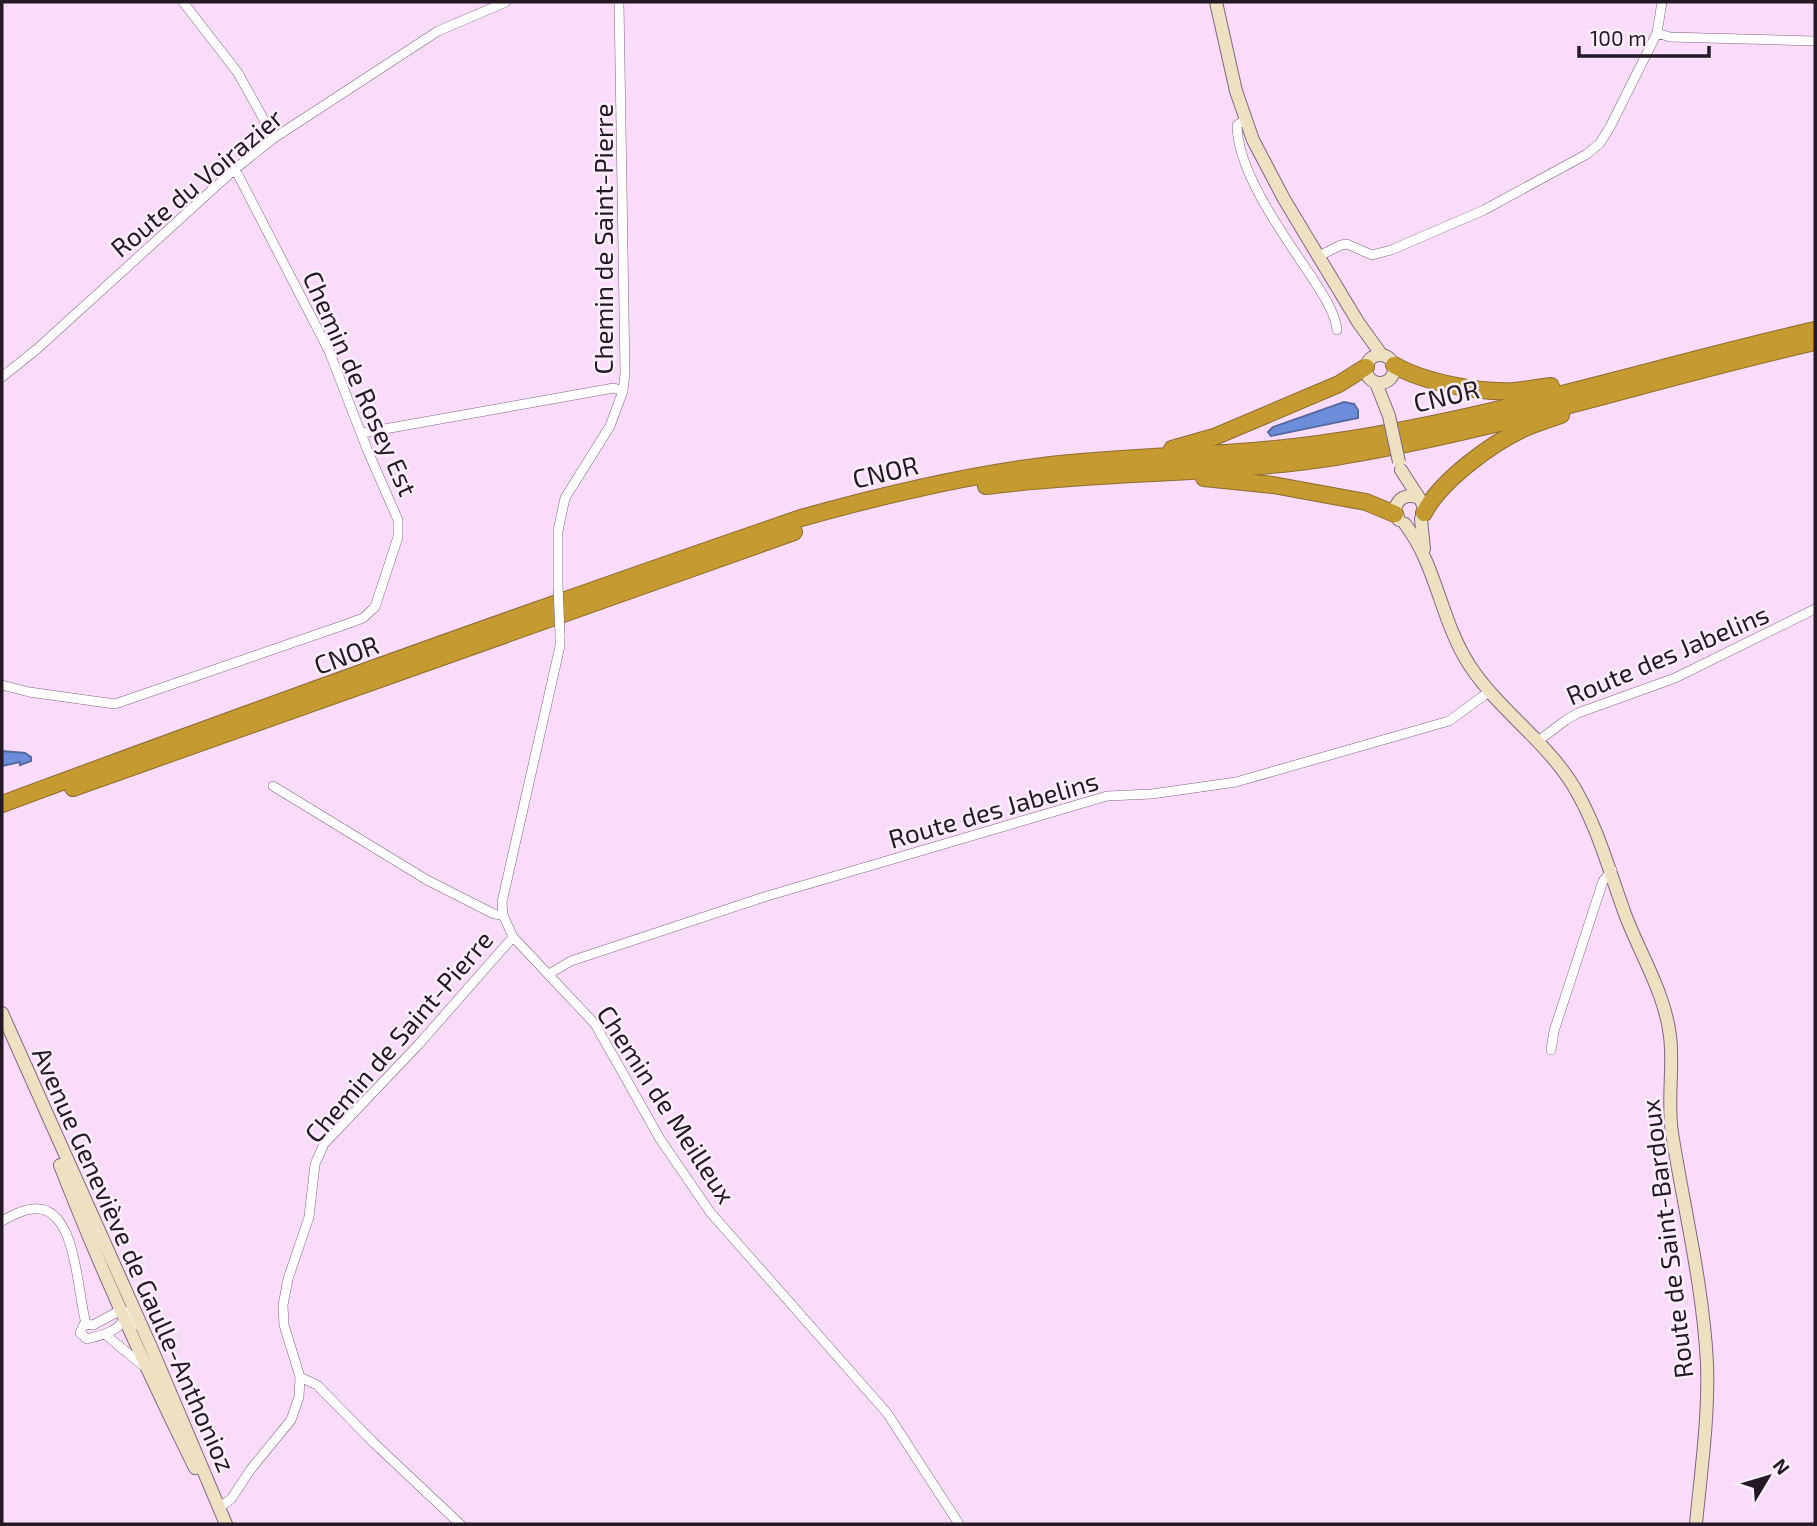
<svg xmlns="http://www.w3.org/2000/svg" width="1817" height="1526" viewBox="0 0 1817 1526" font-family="'Exo 2',sans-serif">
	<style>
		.water { fill: #6c8dd9; stroke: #566aa3; stroke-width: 2 }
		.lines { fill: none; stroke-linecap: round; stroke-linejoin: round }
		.street-casing { stroke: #816682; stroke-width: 10 }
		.secondary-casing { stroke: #816682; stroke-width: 14 }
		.highway-casing { stroke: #8d6d2c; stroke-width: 18 }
		.street { stroke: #fff; stroke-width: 9 }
		.secondary { stroke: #eee1c1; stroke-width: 12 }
		.highway { stroke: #c59a30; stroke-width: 16 }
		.street-bridge-casing { stroke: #816682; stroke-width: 10; stroke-linecap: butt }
		.secondary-bridge-casing { stroke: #816682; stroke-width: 14; stroke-linecap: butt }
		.street-bridge { stroke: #fff; stroke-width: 9 }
		.secondary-bridge { stroke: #eee1c1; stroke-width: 12 }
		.labels { text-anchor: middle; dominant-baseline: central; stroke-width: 5; stroke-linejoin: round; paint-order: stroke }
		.street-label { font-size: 26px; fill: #241924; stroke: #fceffc }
	</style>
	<rect width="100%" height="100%" fill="#fadbfa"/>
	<!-- water -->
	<path class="water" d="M 1344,402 L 1354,404 L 1358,410 L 1358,418 L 1271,436 L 1268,432 L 1273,427 Z
		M 2,751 L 25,753 L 31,757 L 31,761 L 20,765 L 20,762 L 2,766 Z"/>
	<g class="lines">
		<defs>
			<path id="street" d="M 183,2 L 238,73 L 274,138
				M 1657,33 L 1670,37 L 1815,41
				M 1245,120 L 1237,125 C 1237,172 1285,237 1311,276 C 1321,292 1335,311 1337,330
				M 1319,256 L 1341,245 L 1347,244 L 1372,255 L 1391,250 L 1484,210 L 1587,154 L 1600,143 L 1610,127 L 1657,33 L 1662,2
				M 2,377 L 37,349 L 235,169 L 274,138 L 438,31 L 506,2
				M 362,433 L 614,388 L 623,391
				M 558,585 L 558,531 L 565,498 L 610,426 L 623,391 L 625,373 L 619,2
				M 560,635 L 560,646 L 502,902 L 503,915 L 513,937 L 595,1024 L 660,1139 L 710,1212 L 887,1413 L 959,1524
				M 2,685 L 29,692 L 115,704 L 347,624 L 363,618 L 375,607 L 398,537 L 398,520 L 367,449 L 329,351 L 235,169
				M 1538,741 L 1566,720 L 1578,713 L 1675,678 L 1815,609
				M 273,786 L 427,880 L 494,914 L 503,915
				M 549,974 L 571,961 L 764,897 L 1107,796 L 1152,794 L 1236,782 L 1449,721 L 1490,691
				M 1551,1050 L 1554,1031 L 1603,881 L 1612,870
				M 2,1221 C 11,1216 21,1210 32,1209 C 78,1203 77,1296 86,1323
				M 126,1316 C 119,1332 102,1335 87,1339 L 80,1333 L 84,1324 L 93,1325 L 121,1310 L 128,1313 L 136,1325
				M 106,1335 L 142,1365
				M 300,1377 L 317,1385 L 374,1443 L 460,1524
				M 220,1507 L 231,1499 L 251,1469 L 291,1420 L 299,1397 L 300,1377 L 284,1325 L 283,1305 L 288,1279 L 309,1217 L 315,1164 L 324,1144 L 419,1044 L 513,937"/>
			<path id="secondary" d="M 1216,2 L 1236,91 L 1253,140 L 1284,199 L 1358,322 L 1381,354
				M1366 369a14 14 0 1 1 28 0a14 14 0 1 1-28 0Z
				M 1376,383 L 1389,416
				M 1401,470 L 1423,504 L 1424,513 L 1421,519 L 1424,549
				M 1399,520 L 1395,509 C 1398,498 1406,494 1417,497
				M 1405,524 C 1437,566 1441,622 1470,666 C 1501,713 1551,744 1578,794 C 1599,832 1610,873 1625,914 C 1640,954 1665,993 1670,1036 C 1674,1068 1667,1100 1672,1133 C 1684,1209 1703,1285 1707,1363 C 1709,1416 1701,1471 1696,1524
				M 2,1013 L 151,1347 L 226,1524
				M 60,1165 C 100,1268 146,1369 195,1468"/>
			<path id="highway" d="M 1394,365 C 1423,382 1479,393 1513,391 C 1525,390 1538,388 1551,386
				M 1172,449 L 1214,437 L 1339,384 L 1366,367
				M 1204,478 L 1273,485 L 1366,502 L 1395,514
				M 986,486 C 1102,471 1220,475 1335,457 C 1498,431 1655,378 1815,342
				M 1424,513 C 1440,481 1492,443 1525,428 C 1537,423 1549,419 1561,415
				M 73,788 L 794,532
				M 2,804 C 267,706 533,610 801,518 C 880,496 961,476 1043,466 C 1139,454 1236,457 1332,442 C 1495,418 1654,367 1815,330"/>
		</defs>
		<!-- street casing -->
		<use href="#street" class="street-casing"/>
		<!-- secondary casing -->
		<use href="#secondary" class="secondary-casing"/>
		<!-- highway casing -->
		<use href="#highway" class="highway-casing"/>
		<!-- street -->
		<use href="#street" class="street"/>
		<!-- secondary -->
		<use href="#secondary" class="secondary"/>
		<!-- highway -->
		<use href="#highway" class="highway"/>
		<defs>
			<path id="street-bridge" d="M 558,585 L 560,635"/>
			<path id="secondary-bridge" d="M 1389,416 L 1399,462"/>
		</defs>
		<!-- street-bridge casing -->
		<use href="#street-bridge" class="street-bridge-casing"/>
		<!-- secondary-bridge casing -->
		<use href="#secondary-bridge" class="secondary-bridge-casing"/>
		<!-- street-bridge -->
		<use href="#street-bridge" class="street-bridge"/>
		<!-- secondary-bridge -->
		<use href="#secondary-bridge" class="secondary-bridge"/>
	</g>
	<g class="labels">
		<!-- street labels -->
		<g class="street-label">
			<text transform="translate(196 182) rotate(-40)">Route du Voirazier</text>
			<text transform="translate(602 239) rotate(-90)">Chemin de Saint-Pierre</text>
			<text transform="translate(361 383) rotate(66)">Chemin de Rosey Est</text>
			<text transform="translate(1446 395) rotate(-13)">CNOR</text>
			<text transform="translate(885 471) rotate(-13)">CNOR</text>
			<text transform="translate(346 654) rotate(-20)">CNOR</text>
			<text transform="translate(1667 654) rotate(-23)">Route des Jabelins</text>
			<text transform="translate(993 809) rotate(-16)">Route des Jabelins</text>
			<text transform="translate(398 1036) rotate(-49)">Chemin de Saint-Pierre</text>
			<text transform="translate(667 1104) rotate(57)">Chemin de Meilleux</text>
			<text transform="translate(1666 1239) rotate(-97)">Route de Saint-Bardoux</text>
			<text transform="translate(135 1259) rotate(66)">Avenue Geneviève de Gaulle-Anthonioz</text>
		</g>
	</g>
	<!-- border -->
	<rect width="1817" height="1526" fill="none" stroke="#241924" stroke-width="7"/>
	<!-- north arrow -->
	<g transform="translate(1768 1477) rotate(52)" stroke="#fceffc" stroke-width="5" paint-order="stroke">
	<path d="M0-5L12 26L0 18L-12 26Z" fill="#241924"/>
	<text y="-10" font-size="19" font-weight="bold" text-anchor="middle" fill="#241924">N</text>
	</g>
	<!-- scale -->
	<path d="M1579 46v10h130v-10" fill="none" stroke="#241924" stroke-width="3.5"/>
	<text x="1590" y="46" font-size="21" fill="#241924" stroke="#fceffc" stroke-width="5" paint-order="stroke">100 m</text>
</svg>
